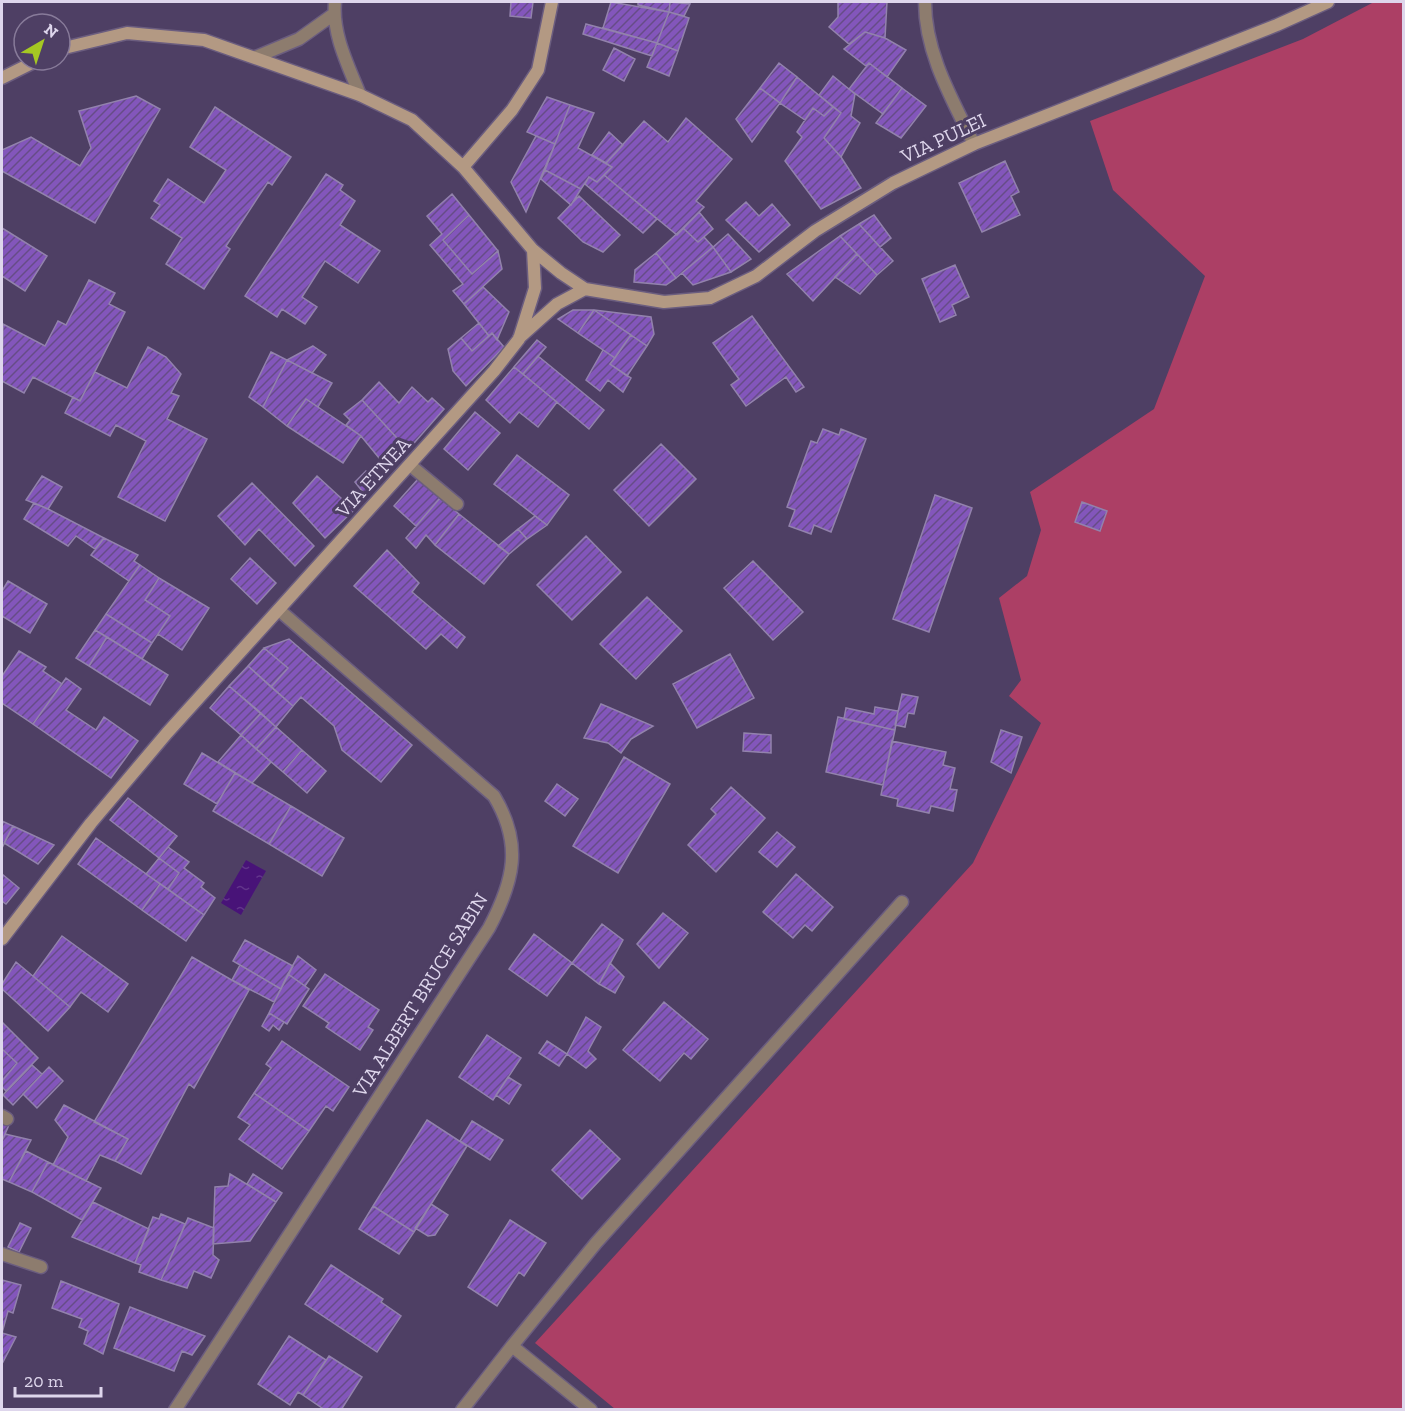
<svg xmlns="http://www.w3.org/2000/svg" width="1405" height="1411" viewBox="0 0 1405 1411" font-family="'Zilla Slab',serif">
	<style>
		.green { fill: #ac3f65 }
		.water { fill: url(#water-ripples) }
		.building { fill: url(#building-hatch); stroke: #9282ac; stroke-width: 1.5 }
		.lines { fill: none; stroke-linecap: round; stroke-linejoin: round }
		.street-casing { stroke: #6b5d7f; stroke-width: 15 }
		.secondary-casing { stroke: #6b5d7f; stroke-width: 15 }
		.street { stroke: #8d7c6e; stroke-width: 12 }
		.secondary { stroke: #b39983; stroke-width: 12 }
		.labels { text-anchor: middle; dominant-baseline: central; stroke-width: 6; stroke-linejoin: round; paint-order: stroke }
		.street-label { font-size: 20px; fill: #ded6ec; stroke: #4e3f64 }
	</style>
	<defs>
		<pattern id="water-ripples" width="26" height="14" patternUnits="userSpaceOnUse" patternTransform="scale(1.5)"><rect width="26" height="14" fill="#481378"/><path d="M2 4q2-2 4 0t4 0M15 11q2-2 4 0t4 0" fill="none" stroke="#62358b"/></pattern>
		<pattern id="building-hatch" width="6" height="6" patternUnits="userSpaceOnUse" patternTransform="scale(1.5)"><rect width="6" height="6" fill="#8356bb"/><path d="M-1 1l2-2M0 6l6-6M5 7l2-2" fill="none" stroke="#664c87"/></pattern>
	</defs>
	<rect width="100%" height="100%" fill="#4e3f64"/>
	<!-- green -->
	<path class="green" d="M 1374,2 L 1403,2 L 1403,1409 L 615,1409 L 535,1343 L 973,863 L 1041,723 L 1009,696 L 1021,680 L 999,598 L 1027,576 L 1041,530 L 1030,492 L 1154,409 L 1205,276 L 1113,190 L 1090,121 L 1303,39 Z"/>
	<!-- water -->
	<path class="water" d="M 246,860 L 266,871 L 241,915 L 221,903 Z"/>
	<!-- building -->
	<path class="building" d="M 511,2 L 533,2 L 531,18 L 510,16 Z
		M 611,2 L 669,12 L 657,43 L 603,28 Z
		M 638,2 L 670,2 L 669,12 L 638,5 Z
		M 670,2 L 690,4 L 684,16 L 669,12 Z
		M 838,2 L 887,2 L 885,38 L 865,32 L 849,44 L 829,27 L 838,17 Z
		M 669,12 L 689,18 L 678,51 L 657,43 Z
		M 586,24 L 657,43 L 652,56 L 583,34 Z
		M 865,32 L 885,38 L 906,50 L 887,77 L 869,63 L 866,66 L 844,49 Z
		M 657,43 L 678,51 L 669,76 L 647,67 Z
		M 614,48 L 635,59 L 624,81 L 603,70 Z
		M 779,63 L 797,77 L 780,103 L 760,88 Z
		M 869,63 L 902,88 L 883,114 L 849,89 Z
		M 833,76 L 855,94 L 851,116 L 860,123 L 841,157 L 824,138 L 841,113 L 819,95 Z
		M 797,77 L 833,107 L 824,116 L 813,108 L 805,120 L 780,103 Z
		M 760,88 L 780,103 L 752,142 L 736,119 Z
		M 902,88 L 926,106 L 901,138 L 876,123 Z
		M 136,96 L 160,109 L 95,223 L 2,171 L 2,150 L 31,137 L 80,166 L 91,148 L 79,111 Z
		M 547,97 L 570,105 L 555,144 L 527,132 Z
		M 570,105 L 594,113 L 578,148 L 612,167 L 597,182 L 589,177 L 581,189 L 545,170 Z
		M 215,107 L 291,157 L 272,185 L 268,182 L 226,246 L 230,249 L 204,289 L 166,264 L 182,238 L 151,218 L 160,205 L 154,201 L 168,179 L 204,203 L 226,170 L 190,147 Z
		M 833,107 L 841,113 L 824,138 L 841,157 L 861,188 L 821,209 L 785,161 L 802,137 L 797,132 L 813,108 L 824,116 Z
		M 686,118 L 732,159 L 696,201 L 704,207 L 677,235 L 604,175 L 612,167 L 606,163 L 644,121 L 668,142 Z
		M 609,132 L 623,145 L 606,163 L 592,155 Z
		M 536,136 L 555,144 L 526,212 L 511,182 Z
		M 1005,161 L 1019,192 L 1011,196 L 1020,215 L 982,232 L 959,183 Z
		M 545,170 L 581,189 L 571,205 L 541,179 Z
		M 326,174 L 343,185 L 340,190 L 355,201 L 340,225 L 380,251 L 358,283 L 325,261 L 302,297 L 317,307 L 305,324 L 282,309 L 277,317 L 245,296 Z
		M 604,175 L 657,219 L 643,233 L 585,184 L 589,177 L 597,182 Z
		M 452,194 L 469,215 L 443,240 L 472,274 L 498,251 L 502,269 L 464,304 L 453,291 L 463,284 L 430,245 L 442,234 L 427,216 Z
		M 579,196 L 620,235 L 603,252 L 583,242 L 558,218 Z
		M 746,202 L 759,216 L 772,204 L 790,225 L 759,252 L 726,220 Z
		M 699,212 L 713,229 L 698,242 L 683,228 Z
		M 469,215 L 498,251 L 472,274 L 443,240 Z
		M 874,215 L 891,238 L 880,247 L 859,224 Z
		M 859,224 L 893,261 L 877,275 L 840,236 Z
		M 2,228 L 47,256 L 25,291 L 2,276 Z
		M 683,228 L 698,242 L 704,237 L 713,247 L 676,278 L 656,253 Z
		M 728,234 L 751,259 L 731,272 L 713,247 Z
		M 840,236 L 857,254 L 813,301 L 787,274 Z
		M 713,247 L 731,272 L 693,285 L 682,273 Z
		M 656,253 L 676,278 L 666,285 L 634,282 L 635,270 Z
		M 857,254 L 877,275 L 860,294 L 835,277 Z
		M 955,265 L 969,297 L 952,305 L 956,315 L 940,322 L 922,279 Z
		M 89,280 L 115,293 L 109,304 L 125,312 L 80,401 L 33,377 L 24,393 L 2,381 L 3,324 L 45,346 L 58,321 L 66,325 Z
		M 483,287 L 509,312 L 497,340 L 492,333 L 489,336 L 464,304 Z
		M 573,310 L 594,310 L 578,333 L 558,319 Z
		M 594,310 L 651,317 L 654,334 L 647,346 Z
		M 594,310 L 631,335 L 615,358 L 578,333 Z
		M 752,316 L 804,387 L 796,392 L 786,377 L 746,406 L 731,385 L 739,379 L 713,343 Z
		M 479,323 L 489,336 L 472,351 L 461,338 Z
		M 492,333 L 504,347 L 466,386 L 453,371 L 448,349 L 461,338 L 472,351 Z
		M 631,335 L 647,346 L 627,376 L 610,364 Z
		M 537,340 L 546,347 L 523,374 L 514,367 Z
		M 313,346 L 326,355 L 312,373 L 287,360 Z
		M 148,347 L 166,357 L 181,374 L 171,393 L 179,396 L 167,419 L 207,439 L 165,521 L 118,497 L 146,441 L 116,425 L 110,436 L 65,413 L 73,397 L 80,401 L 95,372 L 127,388 Z
		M 603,350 L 615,358 L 610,364 L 631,378 L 623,392 L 608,380 L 600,391 L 586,380 Z
		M 271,352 L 287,360 L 263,407 L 249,397 Z
		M 538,356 L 604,410 L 589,429 L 523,374 Z
		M 287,360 L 332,383 L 318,407 L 306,399 L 287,426 L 263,407 Z
		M 514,367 L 557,402 L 538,427 L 519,412 L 510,423 L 486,400 Z
		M 379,382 L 399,403 L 412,387 L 428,402 L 432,398 L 444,409 L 408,450 L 362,400 Z
		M 306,399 L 361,436 L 343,463 L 287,426 Z
		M 362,400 L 408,450 L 389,470 L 361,436 L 346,425 L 350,420 L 344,414 Z
		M 475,412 L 500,433 L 468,470 L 444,449 Z
		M 823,429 L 839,435 L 841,429 L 866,439 L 831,532 L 814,525 L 811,534 L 789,526 L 795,510 L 787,507 L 811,441 L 817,443 Z
		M 661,444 L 696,479 L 649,526 L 614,490 Z
		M 517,455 L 569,495 L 547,525 L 494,484 Z
		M 366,471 L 378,483 L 366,496 L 355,482 Z
		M 42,476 L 62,487 L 48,509 L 26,500 Z
		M 317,476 L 354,510 L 325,538 L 293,503 Z
		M 418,479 L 440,498 L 416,526 L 394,506 Z
		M 252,483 L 314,546 L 295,566 L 259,529 L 245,545 L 218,516 Z
		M 935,495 L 972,508 L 929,632 L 893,619 Z
		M 440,498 L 459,514 L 435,545 L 426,535 L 416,548 L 406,538 Z
		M 1082,502 L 1107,511 L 1100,531 L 1075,522 Z
		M 34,503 L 48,509 L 104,538 L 95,549 L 76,536 L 68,546 L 24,519 Z
		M 459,514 L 509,554 L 484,584 L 435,545 Z
		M 535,516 L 547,525 L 527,539 L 518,529 Z
		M 518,529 L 527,539 L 509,554 L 498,546 Z
		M 586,536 L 621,572 L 572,620 L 537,585 Z
		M 104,538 L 138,555 L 134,561 L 140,565 L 129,581 L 91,555 Z
		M 387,550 L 419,583 L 412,592 L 465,637 L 457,648 L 441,634 L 426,649 L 354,586 Z
		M 250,558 L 276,583 L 257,604 L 231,579 Z
		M 753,561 L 803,612 L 773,640 L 724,588 Z
		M 140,565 L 159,578 L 145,600 L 170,616 L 152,643 L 106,614 Z
		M 159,578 L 209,608 L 182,650 L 158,634 L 170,616 L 145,600 Z
		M 8,581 L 47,604 L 30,633 L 2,616 L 2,591 Z
		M 647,597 L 682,631 L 636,679 L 600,644 Z
		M 106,614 L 152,643 L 142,659 L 95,630 Z
		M 95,630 L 107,637 L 89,666 L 76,658 Z
		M 107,637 L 168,675 L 150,705 L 89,666 Z
		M 289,639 L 412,745 L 381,782 L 342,750 L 334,726 L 301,697 L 293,706 L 271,687 L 288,668 L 264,648 Z
		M 264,648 L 288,668 L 271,687 L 248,666 Z
		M 19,651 L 46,667 L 43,671 L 62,684 L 33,724 L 2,703 L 2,676 Z
		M 730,654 L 754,698 L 697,728 L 673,684 Z
		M 248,666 L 293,706 L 276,727 L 229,686 Z
		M 66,678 L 81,689 L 66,710 L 96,730 L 104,717 L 138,741 L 111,778 L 33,724 Z
		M 229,686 L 261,713 L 241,735 L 210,708 Z
		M 902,694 L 918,697 L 914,714 L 908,713 L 905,727 L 895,725 Z
		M 601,704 L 653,726 L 631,739 L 621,753 L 608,743 L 584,738 Z
		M 875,707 L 898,711 L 895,730 L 844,719 L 846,708 L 874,714 Z
		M 261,713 L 276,727 L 256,749 L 241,735 Z
		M 838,717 L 895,730 L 883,785 L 826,772 Z
		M 276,727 L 302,750 L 283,772 L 256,749 Z
		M 1001,730 L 1022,737 L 1011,773 L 991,762 Z
		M 744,733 L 771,735 L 771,753 L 743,751 Z
		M 241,735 L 271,762 L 252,783 L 218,762 Z
		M 892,741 L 946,752 L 943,765 L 955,768 L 950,789 L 957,790 L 953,811 L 931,806 L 929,813 L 897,806 L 898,799 L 881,795 Z
		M 302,750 L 326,771 L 307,793 L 283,772 Z
		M 202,753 L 235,773 L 217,804 L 184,784 Z
		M 624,757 L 670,784 L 618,873 L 573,846 Z
		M 235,773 L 291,806 L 269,844 L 213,811 Z
		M 557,784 L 578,799 L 565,816 L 545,801 Z
		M 731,787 L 765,818 L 716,872 L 688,845 L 716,814 L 711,809 Z
		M 128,798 L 177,836 L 159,858 L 110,820 Z
		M 291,806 L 344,838 L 322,876 L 269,844 Z
		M 2,821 L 13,826 L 2,848 Z
		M 13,826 L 54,845 L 38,864 L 4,843 Z
		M 777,832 L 795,847 L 777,867 L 759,852 Z
		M 96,838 L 160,884 L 142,910 L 78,864 Z
		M 168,847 L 189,862 L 184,868 L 204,883 L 201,887 L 215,898 L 204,915 L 168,889 L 179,873 L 159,858 Z
		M 159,858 L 179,873 L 168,889 L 146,874 Z
		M 2,874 L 19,888 L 6,904 L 2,901 Z
		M 796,874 L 833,907 L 812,931 L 805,925 L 793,938 L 763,912 Z
		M 160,884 L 204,915 L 186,941 L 142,910 Z
		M 663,913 L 688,933 L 659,968 L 637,944 Z
		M 602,924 L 623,940 L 599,984 L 572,963 Z
		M 534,934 L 572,963 L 547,996 L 509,969 Z
		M 62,936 L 128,984 L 108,1012 L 81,992 L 70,1007 L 33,976 Z
		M 245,940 L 293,966 L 281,989 L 233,961 Z
		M 298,956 L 316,970 L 305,986 L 288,974 Z
		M 192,957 L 249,990 L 194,1088 L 189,1084 L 141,1174 L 115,1161 L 128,1139 L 94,1122 Z
		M 16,962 L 70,1007 L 48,1031 L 2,989 L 2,984 Z
		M 610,963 L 624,977 L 615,993 L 599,984 Z
		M 240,965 L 281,989 L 274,1002 L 232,980 Z
		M 288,974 L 309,989 L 287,1024 L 269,1013 Z
		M 325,974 L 379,1010 L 368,1027 L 373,1030 L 360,1050 L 326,1027 L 329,1023 L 303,1006 Z
		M 664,1002 L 708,1039 L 691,1059 L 684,1053 L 660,1081 L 623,1050 Z
		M 269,1013 L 284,1022 L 279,1030 L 273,1025 L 269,1031 L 262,1026 Z
		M 586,1017 L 601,1027 L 588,1051 L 596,1059 L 586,1068 L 567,1054 Z
		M 2,1022 L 38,1058 L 6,1091 L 2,1087 L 2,1081 L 17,1063 L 2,1049 Z
		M 487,1035 L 521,1058 L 493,1100 L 459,1077 Z
		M 282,1041 L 349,1087 L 333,1111 L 326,1106 L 309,1131 L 254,1093 L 271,1068 L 266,1064 Z
		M 547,1041 L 567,1054 L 559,1066 L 539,1053 Z
		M 2,1049 L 17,1063 L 2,1081 Z
		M 32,1065 L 42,1074 L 13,1105 L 3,1095 Z
		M 49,1067 L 63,1081 L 37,1108 L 23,1094 Z
		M 508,1077 L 521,1085 L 509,1104 L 496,1095 Z
		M 254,1093 L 309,1131 L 282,1169 L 239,1139 L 250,1125 L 238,1117 Z
		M 64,1105 L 128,1139 L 115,1161 L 100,1155 L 86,1181 L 53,1165 L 68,1137 L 55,1120 Z
		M 427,1120 L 467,1146 L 414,1232 L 373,1206 Z
		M 472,1121 L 503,1140 L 490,1160 L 460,1141 Z
		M 2,1122 L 9,1125 L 2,1141 Z
		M 590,1130 L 620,1159 L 582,1199 L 552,1170 Z
		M 5,1134 L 31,1140 L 9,1182 L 2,1179 L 2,1141 Z
		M 26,1151 L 48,1162 L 32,1192 L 9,1182 Z
		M 48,1162 L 101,1188 L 82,1220 L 32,1192 Z
		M 230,1174 L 276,1202 L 250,1241 L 213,1244 L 215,1187 L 228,1186 Z
		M 253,1174 L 282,1193 L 276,1202 L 247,1184 Z
		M 93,1202 L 149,1229 L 135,1263 L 72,1237 Z
		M 431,1204 L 448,1215 L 435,1235 L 428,1236 L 415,1228 Z
		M 373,1206 L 414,1232 L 399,1254 L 359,1229 Z
		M 161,1214 L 185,1224 L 161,1280 L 139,1272 L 141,1265 L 135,1263 L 153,1217 L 159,1219 Z
		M 188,1218 L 214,1228 L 213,1255 L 219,1260 L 211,1278 L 194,1271 L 187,1288 L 161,1280 Z
		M 510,1220 L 546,1243 L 524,1276 L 519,1272 L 497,1306 L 468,1287 Z
		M 20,1223 L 31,1228 L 19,1252 L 8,1247 Z
		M 331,1265 L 383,1299 L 381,1302 L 401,1316 L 377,1352 L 305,1304 Z
		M 2,1280 L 21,1285 L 13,1313 L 8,1311 L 2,1333 L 16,1337 L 3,1362 L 2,1361 Z
		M 61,1281 L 119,1304 L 103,1354 L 84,1344 L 88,1331 L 79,1327 L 82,1319 L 52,1308 Z
		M 130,1307 L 205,1336 L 192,1355 L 182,1351 L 174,1371 L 114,1348 Z
		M 289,1336 L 326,1360 L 303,1395 L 298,1392 L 290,1405 L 258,1384 Z
		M 329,1356 L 362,1377 L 341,1410 L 325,1410 L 303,1395 Z"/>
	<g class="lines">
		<defs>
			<path id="street" d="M 335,2 C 332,34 348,65 360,95
				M 925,2 C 925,53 952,99 974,144
				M 256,57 L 299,39 L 334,14
				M 410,465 L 457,504
				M 2,1116 L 7,1119
				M 2,1254 L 41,1267
				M 512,1346 L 596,1243 L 902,902
				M 175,1410 L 489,928 C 514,881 523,844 494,796 L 279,610
				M 462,1410 L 512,1346 L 591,1410"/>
			<path id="secondary" d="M 60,49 L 127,33 L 204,40 L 360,95 L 412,120 L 463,167 L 533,250 L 561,273 L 585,289 L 664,302 L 710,298 L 756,276 L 815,231 L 893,183 L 974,144 L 1277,25 L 1328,2
				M 2,78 L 38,60
				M 463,167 L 512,110 L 538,70 L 552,2
				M 519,338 L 557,304 L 585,289
				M 2,939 L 91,823 L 167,733 L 494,371 L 519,339 L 535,288 L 533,250"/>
		</defs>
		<!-- street casing -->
		<use href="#street" class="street-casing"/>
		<!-- secondary casing -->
		<use href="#secondary" class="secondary-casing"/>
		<!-- street -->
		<use href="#street" class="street"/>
		<!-- secondary -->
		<use href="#secondary" class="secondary"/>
	</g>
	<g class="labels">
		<!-- street labels -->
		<g class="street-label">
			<text transform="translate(943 138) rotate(-25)">VIA PULEI</text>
			<text transform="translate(373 477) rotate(-48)">VIA ETNEA</text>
			<text transform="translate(420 995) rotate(-58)">VIA ALBERT BRUCE SABIN</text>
		</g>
	</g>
	<!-- border -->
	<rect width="1405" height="1411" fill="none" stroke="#ded6ec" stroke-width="6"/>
	<!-- north arrow -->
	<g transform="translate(42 42) rotate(39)"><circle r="28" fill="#4e3f64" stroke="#887b9a" stroke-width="1.5"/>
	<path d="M0-4.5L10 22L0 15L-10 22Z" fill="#a5c823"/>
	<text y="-9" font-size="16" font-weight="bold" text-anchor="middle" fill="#ded6ec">N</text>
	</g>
	<!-- scale -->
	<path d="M15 1387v9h86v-9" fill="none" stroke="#ded6ec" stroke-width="3"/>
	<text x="24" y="1387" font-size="18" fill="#ded6ec" stroke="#4e3f64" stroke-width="4.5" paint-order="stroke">20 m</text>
</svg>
